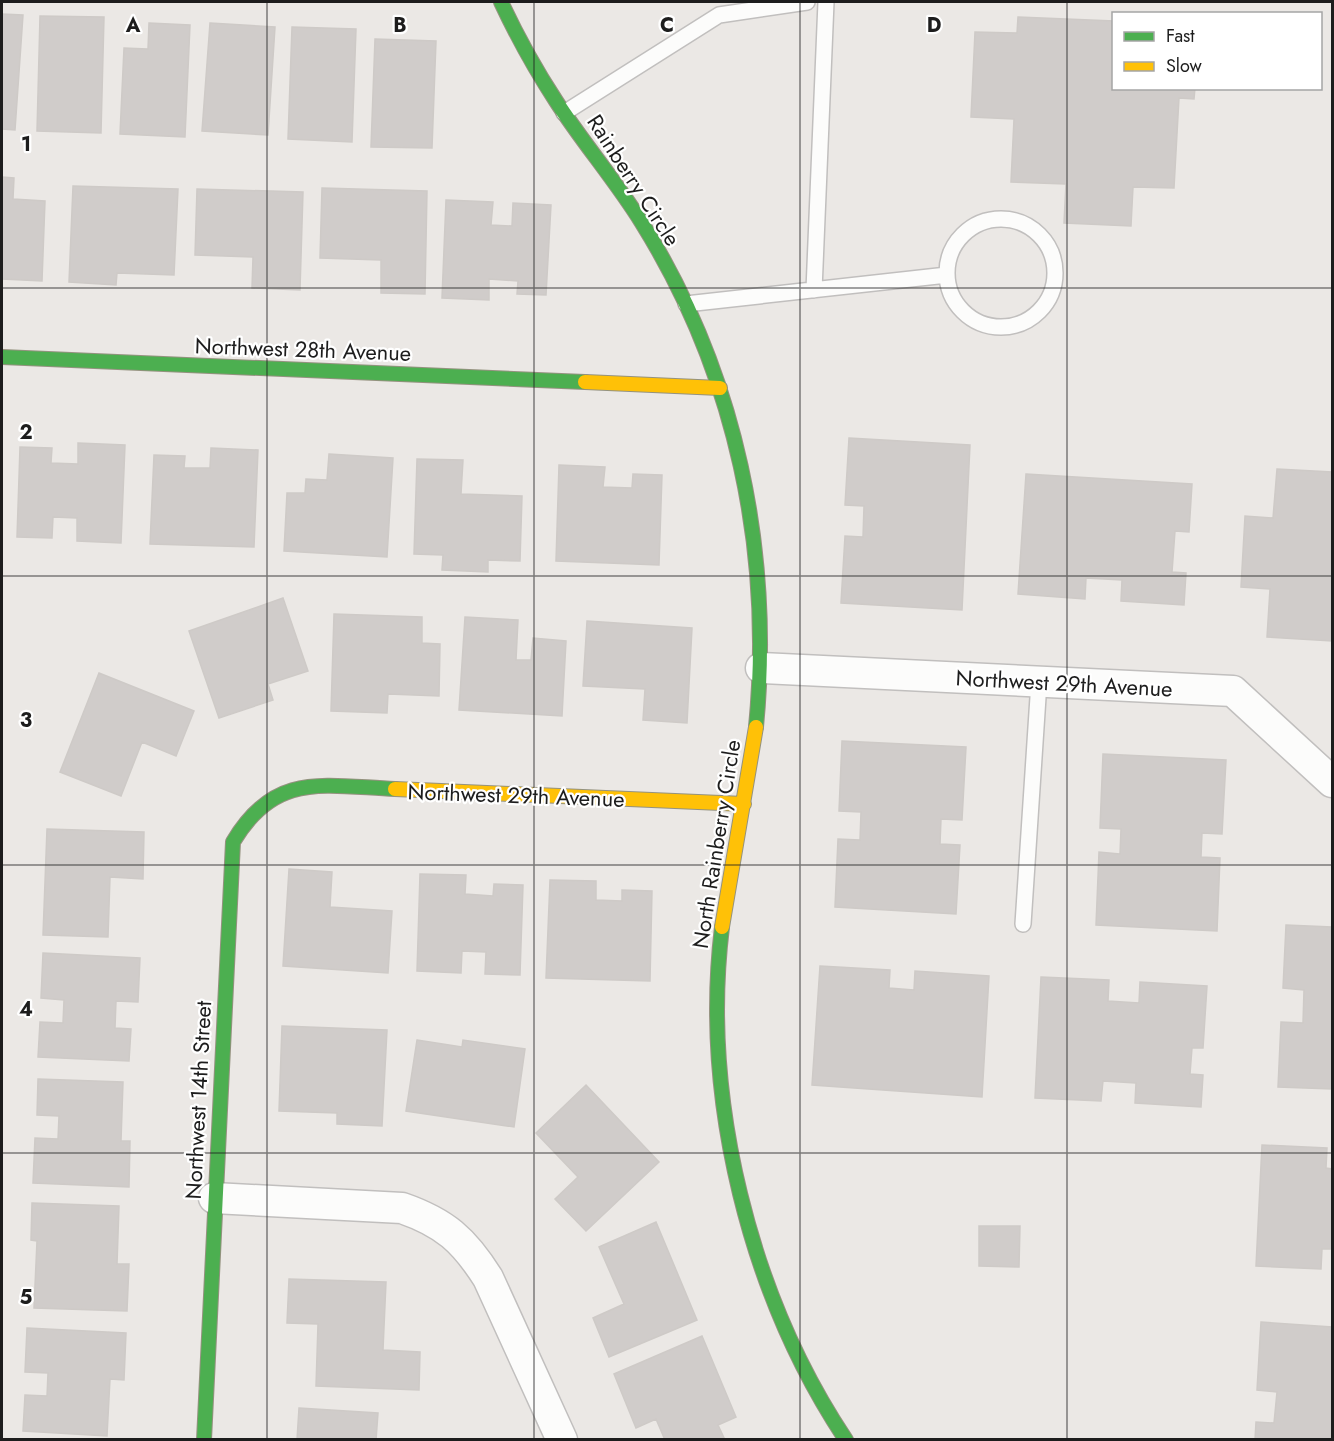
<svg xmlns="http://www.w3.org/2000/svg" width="1334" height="1441" viewBox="0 0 1334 1441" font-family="Jost,sans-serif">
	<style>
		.building { fill: #d0ccca; stroke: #cecac7; stroke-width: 1.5 }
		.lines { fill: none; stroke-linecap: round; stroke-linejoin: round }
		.lane-casing { stroke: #c1bfbe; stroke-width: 18 }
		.street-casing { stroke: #c1bfbe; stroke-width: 33 }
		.fast-casing { stroke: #94927f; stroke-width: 16 }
		.slow-casing { stroke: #94927f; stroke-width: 16 }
		.lane { stroke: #fcfcfb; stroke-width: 15 }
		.street { stroke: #fcfcfb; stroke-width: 30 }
		.fast { stroke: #4caf50; stroke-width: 14 }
		.slow { stroke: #ffc107; stroke-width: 14 }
		.grid { fill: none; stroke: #1d1d1d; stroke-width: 1.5; stroke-opacity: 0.55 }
		.labels { text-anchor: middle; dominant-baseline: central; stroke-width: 4.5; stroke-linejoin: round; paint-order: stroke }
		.street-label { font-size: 22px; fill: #1d1d1d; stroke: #fff }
		.grid-label { font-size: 20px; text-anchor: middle; font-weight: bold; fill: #1d1d1d; stroke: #fff; stroke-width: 4.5; stroke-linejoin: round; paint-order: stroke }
	</style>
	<rect width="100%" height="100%" fill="#ebe8e5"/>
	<!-- building -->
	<path class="building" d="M 2,14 L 23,15 L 15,130 L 2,129 Z
		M 40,16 L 104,17 L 101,133 L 37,131 Z
		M 1018,17 L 1114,21 L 1114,88 L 1195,88 L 1194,99 L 1179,98 L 1174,188 L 1133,187 L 1131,226 L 1064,223 L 1066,184 L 1011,182 L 1014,119 L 971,117 L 975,32 L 1017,33 Z
		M 149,23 L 190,25 L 185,137 L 120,134 L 124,48 L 148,49 Z
		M 210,23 L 275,27 L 268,135 L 202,131 Z
		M 292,27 L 356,29 L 352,142 L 288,139 Z
		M 375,39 L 436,41 L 432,148 L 371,147 Z
		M 2,177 L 14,178 L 13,199 L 45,201 L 42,281 L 2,279 Z
		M 73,186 L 178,189 L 174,275 L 117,273 L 116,285 L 69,282 Z
		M 322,188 L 427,191 L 425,294 L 381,293 L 381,260 L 320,258 Z
		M 197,189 L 303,192 L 300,290 L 252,288 L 253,257 L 195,255 Z
		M 446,200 L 493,202 L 491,225 L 512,226 L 513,203 L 551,205 L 546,295 L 517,294 L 518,281 L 489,279 L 489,300 L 442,298 Z
		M 849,438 L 970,445 L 962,610 L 841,603 L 845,536 L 863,537 L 864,506 L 845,505 Z
		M 78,443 L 125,445 L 121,543 L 77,541 L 77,518 L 53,517 L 52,538 L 17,537 L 20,447 L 52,448 L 51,463 L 78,464 Z
		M 211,448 L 258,450 L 254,547 L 150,544 L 154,455 L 185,456 L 184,468 L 210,468 Z
		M 329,454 L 393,458 L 387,557 L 284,551 L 287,493 L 305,493 L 306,479 L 327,480 Z
		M 417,459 L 463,460 L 461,494 L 522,496 L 520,561 L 488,560 L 488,572 L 442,570 L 443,555 L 414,554 Z
		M 559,465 L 605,467 L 603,487 L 632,488 L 633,474 L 662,475 L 659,565 L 556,561 Z
		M 1277,469 L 1332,472 L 1332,641 L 1267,637 L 1270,589 L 1241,587 L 1245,516 L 1273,518 Z
		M 1026,474 L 1192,484 L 1189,532 L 1175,531 L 1172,572 L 1186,573 L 1184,605 L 1121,601 L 1122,580 L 1086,578 L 1085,599 L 1018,594 Z
		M 283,598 L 308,671 L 268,684 L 273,700 L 219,718 L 189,631 Z
		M 334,614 L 422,617 L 422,643 L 440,644 L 439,696 L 388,694 L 387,713 L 331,711 Z
		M 465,617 L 518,620 L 516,660 L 531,660 L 533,638 L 566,641 L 562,716 L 459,710 Z
		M 587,621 L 692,628 L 687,723 L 643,720 L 645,689 L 583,686 Z
		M 99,673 L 194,711 L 176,756 L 142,742 L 121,796 L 60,772 Z
		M 842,741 L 966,747 L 962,820 L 941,819 L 940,844 L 960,845 L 956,914 L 835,907 L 838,839 L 860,840 L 861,812 L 839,811 Z
		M 1103,754 L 1226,760 L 1222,834 L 1202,833 L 1201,857 L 1220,858 L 1217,931 L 1096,925 L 1099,852 L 1120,854 L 1121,829 L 1100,828 Z
		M 47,829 L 144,832 L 143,879 L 110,877 L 108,937 L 43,935 Z
		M 289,869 L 332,872 L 330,907 L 392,911 L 388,973 L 283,966 Z
		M 420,874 L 466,875 L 465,894 L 493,896 L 494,884 L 523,885 L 520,975 L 485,974 L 486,952 L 462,951 L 461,973 L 417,971 Z
		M 550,880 L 596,881 L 596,900 L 622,901 L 622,890 L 652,891 L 650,981 L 546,978 Z
		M 1286,925 L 1332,927 L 1332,1089 L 1278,1087 L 1281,1022 L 1303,1023 L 1304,990 L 1283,988 Z
		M 43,953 L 140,958 L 138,1002 L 116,1001 L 115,1028 L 131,1029 L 129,1061 L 38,1057 L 40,1022 L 63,1023 L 64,1000 L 41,998 Z
		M 820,966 L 890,970 L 889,988 L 914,990 L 915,971 L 989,976 L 982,1097 L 812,1085 Z
		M 1041,977 L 1109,980 L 1108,1001 L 1139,1003 L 1140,982 L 1207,986 L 1203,1048 L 1192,1048 L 1190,1074 L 1203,1075 L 1201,1107 L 1135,1103 L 1136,1083 L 1103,1081 L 1101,1101 L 1035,1098 Z
		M 282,1026 L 387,1030 L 382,1126 L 337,1124 L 337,1113 L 279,1111 Z
		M 417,1040 L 462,1047 L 463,1040 L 525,1049 L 514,1127 L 406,1111 Z
		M 38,1079 L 123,1082 L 121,1141 L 130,1141 L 129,1187 L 33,1183 L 35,1138 L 58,1139 L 59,1116 L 37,1115 Z
		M 586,1085 L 659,1162 L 586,1231 L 555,1199 L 578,1177 L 536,1133 Z
		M 1262,1145 L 1327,1148 L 1326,1168 L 1332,1169 L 1332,1249 L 1322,1249 L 1321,1269 L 1256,1266 Z
		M 32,1203 L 119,1206 L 117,1264 L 129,1264 L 127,1311 L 34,1308 L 37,1241 L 31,1240 Z
		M 656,1222 L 697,1320 L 609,1357 L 593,1318 L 624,1304 L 599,1247 Z
		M 979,1226 L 1020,1226 L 1019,1267 L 979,1266 Z
		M 289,1279 L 386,1282 L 383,1350 L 420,1352 L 419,1390 L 316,1386 L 318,1324 L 287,1323 Z
		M 1261,1322 L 1332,1327 L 1332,1440 L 1255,1440 L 1256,1422 L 1274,1423 L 1277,1392 L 1257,1390 Z
		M 27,1328 L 126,1333 L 124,1380 L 110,1379 L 107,1436 L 23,1431 L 25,1395 L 47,1396 L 48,1373 L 25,1372 Z
		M 702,1336 L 736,1417 L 718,1425 L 725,1440 L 665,1440 L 656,1419 L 636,1428 L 614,1374 Z
		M 299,1408 L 378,1413 L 376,1440 L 297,1440 Z"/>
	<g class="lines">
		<defs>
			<path id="lane" d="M 564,113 L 719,15 L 807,2
				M947 273a54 54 0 1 1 108 0a54 54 0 1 1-108 0Z
				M 814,290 L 826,2
				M 686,304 L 947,275
				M 1023,924 L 1039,682"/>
			<path id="street" d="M 761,668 L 1233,691 L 1332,782
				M 214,1198 L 402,1208 C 445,1223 464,1240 488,1278 L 562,1440"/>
			<path id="fast" d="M 501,2 C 517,36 535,69 556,101 C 583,143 616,181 642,223 C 736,374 773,551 756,727
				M 2,357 L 585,382
				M 722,927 C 701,1099 750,1296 846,1440
				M 204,1440 L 233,842 C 275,771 324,786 395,789"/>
			<path id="slow" d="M 585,382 L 720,388
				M 395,789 L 744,804
				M 722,927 L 756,727"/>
		</defs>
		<!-- lane casing -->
		<use href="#lane" class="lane-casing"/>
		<!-- street casing -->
		<use href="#street" class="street-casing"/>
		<!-- fast casing -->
		<use href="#fast" class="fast-casing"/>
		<!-- slow casing -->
		<use href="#slow" class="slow-casing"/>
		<!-- lane -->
		<use href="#lane" class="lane"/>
		<!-- street -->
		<use href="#street" class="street"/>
		<!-- fast -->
		<use href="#fast" class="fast"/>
		<!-- slow -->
		<use href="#slow" class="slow"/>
	</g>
	<!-- grid -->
	<path class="grid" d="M 267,2 L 267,1440M 534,2 L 534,1440M 800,2 L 800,1440M 1067,2 L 1067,1440M 2,288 L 1332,288M 2,576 L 1332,576M 2,865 L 1332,865M 2,1153 L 1332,1153"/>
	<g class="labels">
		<!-- street labels -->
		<g class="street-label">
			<text transform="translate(634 180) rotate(57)">Rainberry Circle</text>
			<text transform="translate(303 349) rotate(2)">Northwest 28th Avenue</text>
			<text transform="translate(1064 683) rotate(3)">Northwest 29th Avenue</text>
			<text transform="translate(516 795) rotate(2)">Northwest 29th Avenue</text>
			<text transform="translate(716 844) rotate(-81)">North Rainberry Circle</text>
			<text transform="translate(198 1100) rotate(-87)">Northwest 14th Street</text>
		</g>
	</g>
	<g class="grid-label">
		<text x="133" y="32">A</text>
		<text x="400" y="32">B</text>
		<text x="667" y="32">C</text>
		<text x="934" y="32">D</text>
		<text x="26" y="151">1</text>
		<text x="26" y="439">2</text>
		<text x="26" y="727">3</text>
		<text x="26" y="1016">4</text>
		<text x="26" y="1304">5</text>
	</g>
	<!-- border -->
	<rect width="1334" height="1441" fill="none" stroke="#1d1d1d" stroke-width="6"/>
	<!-- legend -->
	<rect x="1112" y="12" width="210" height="78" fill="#ffffff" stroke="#a5a5a5" stroke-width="1.5"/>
	<rect x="1124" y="32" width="30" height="9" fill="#4caf50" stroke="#a5a5a5" stroke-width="1.5"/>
	<text x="1166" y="42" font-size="18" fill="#1d1d1d">Fast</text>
	<rect x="1124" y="62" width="30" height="9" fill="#ffc107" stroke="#a5a5a5" stroke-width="1.5"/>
	<text x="1166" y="72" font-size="18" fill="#1d1d1d">Slow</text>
</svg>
